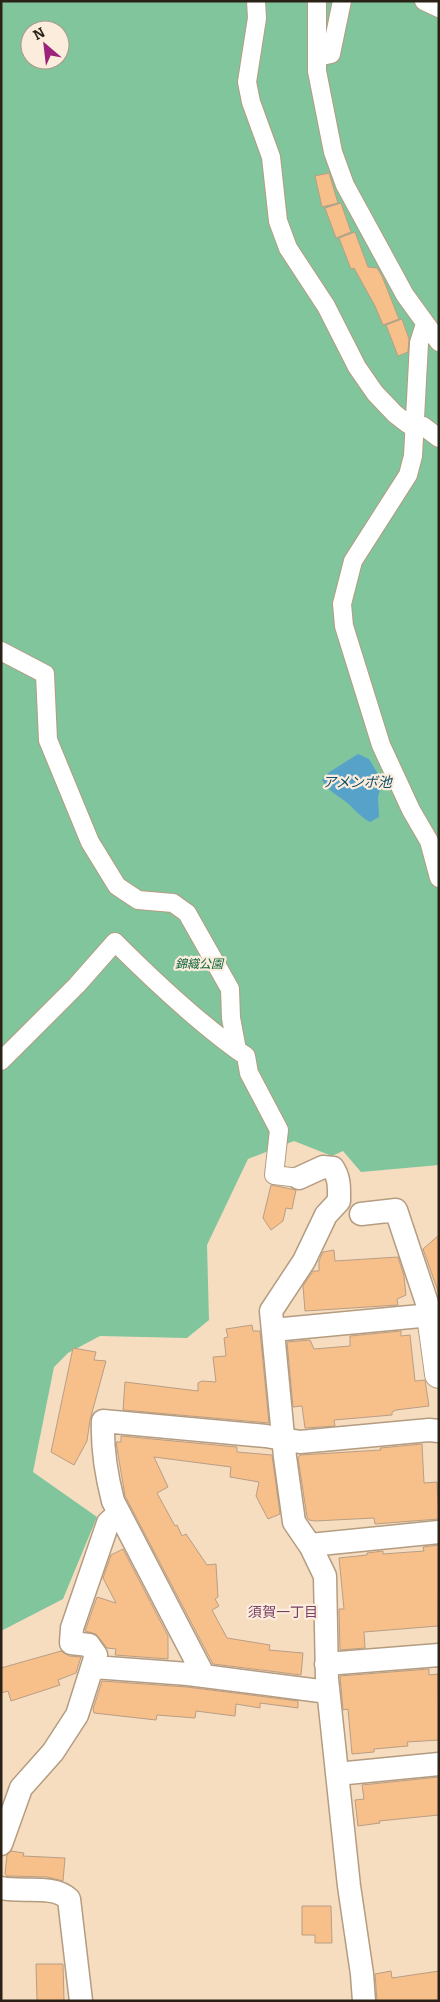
<svg xmlns="http://www.w3.org/2000/svg" width="440" height="2002" viewBox="0 0 440 2002" font-family="Bitter,'Noto Sans JP',serif">
	<style>
		.green { fill: #81c59d; fill-rule: evenodd }
		.water { fill: #57a2c8 }
		.building { fill: #f7bf8a; stroke: #b99e85 }
		.lines { fill: none; stroke-linecap: round; stroke-linejoin: round }
		.pedestrian-casing { stroke: #b49c81; stroke-width: 20 }
		.minor-casing { stroke: #b49c81; stroke-width: 25 }
		.tertiary-casing { stroke: #b49c81; stroke-width: 30 }
		.pedestrian { stroke: #fff; stroke-width: 18 }
		.minor { stroke: #fff; stroke-width: 22 }
		.tertiary { stroke: #fff; stroke-width: 28 }
		.labels { text-anchor: middle; dominant-baseline: central; stroke-width: 4.5; stroke-linejoin: round; paint-order: stroke }
		.park-label { font-size: 12px; font-style: italic; fill: #0f643e; stroke: #fbecdb }
		.water-label { font-size: 14px; font-style: italic; fill: #114e69; stroke: #fbecdb }
		.neighbourhood-label { font-size: 14px; fill: #7a3e67; stroke: #fbecdb }
	</style>
	<rect width="100%" height="100%" fill="#f6ddc0"/>
	<!-- green -->
	<path class="green" d="M 1,1 L 439,1 L 439,1165 L 361,1172 L 343,1151 L 332,1156 L 294,1141 L 248,1159 L 207,1245 L 209,1320 L 187,1338 L 100,1336 L 68,1353 L 54,1367 L 33,1472 L 97,1517 L 63,1599 L 1,1631 ZM 30,30 L 60,30 L 60,60 L 30,60 Z"/>
	<!-- water -->
	<path class="water" d="M 358,754 L 369,759 L 381,779 L 382,784 L 378,797 L 379,817 L 370,822 C 360,817 354,808 345,801 C 335,794 329,791 322,780 L 328,773 Z"/>
	<!-- building -->
	<path class="building" d="M 329,173 L 338,203 L 322,207 L 315,176 Z
		M 341,203 L 351,232 L 336,238 L 325,208 Z
		M 355,232 L 368,267 L 377,268 L 382,276 L 399,319 L 383,325 L 375,306 L 354,268 L 351,269 L 339,238 Z
		M 402,319 L 409,339 L 408,352 L 398,356 L 386,325 Z
		M 271,1185 L 296,1190 L 292,1209 L 286,1208 L 283,1221 L 271,1230 L 263,1218 Z
		M 439,1235 L 439,1294 L 423,1249 Z
		M 334,1250 L 335,1261 L 398,1257 L 404,1276 L 406,1295 L 397,1299 L 398,1305 L 305,1311 L 303,1286 L 313,1271 L 319,1271 L 319,1261 L 323,1252 Z
		M 252,1325 L 253,1331 L 260,1331 L 269,1423 L 123,1410 L 125,1382 L 198,1391 L 198,1383 L 202,1381 L 216,1382 L 213,1357 L 226,1356 L 224,1338 L 228,1337 L 226,1329 Z
		M 401,1331 L 401,1336 L 410,1335 L 415,1381 L 425,1380 L 429,1406 L 396,1410 L 392,1412 L 392,1415 L 334,1420 L 335,1426 L 305,1428 L 302,1406 L 293,1407 L 287,1342 L 310,1340 L 314,1349 L 350,1346 L 350,1336 Z
		M 73,1348 L 96,1352 L 94,1360 L 106,1361 L 90,1420 L 87,1441 L 74,1465 L 51,1452 Z
		M 121,1436 L 237,1447 L 237,1452 L 272,1455 L 280,1514 L 268,1519 L 256,1496 L 259,1482 L 230,1477 L 231,1467 L 154,1457 L 168,1487 L 157,1493 L 175,1526 L 177,1525 L 182,1536 L 186,1534 L 207,1565 L 216,1564 L 218,1597 L 215,1599 L 219,1606 L 212,1610 L 227,1638 L 270,1645 L 269,1650 L 303,1653 L 301,1675 L 213,1664 L 125,1496 L 116,1442 L 121,1442 Z
		M 422,1444 L 424,1483 L 437,1482 L 439,1519 L 375,1524 L 374,1518 L 315,1521 L 309,1520 L 307,1517 L 298,1458 L 300,1455 L 381,1450 L 380,1448 Z
		M 439,1545 L 438,1626 L 364,1632 L 365,1648 L 340,1650 L 339,1609 L 344,1609 L 339,1558 L 367,1555 L 367,1553 L 383,1551 L 383,1554 L 424,1551 L 423,1547 Z
		M 123,1549 L 168,1636 L 168,1659 L 115,1655 L 116,1649 L 107,1648 L 96,1634 L 85,1631 L 97,1597 L 116,1603 L 103,1578 L 111,1555 Z
		M 61,1651 L 69,1656 L 81,1657 L 76,1673 L 58,1680 L 60,1685 L 11,1701 L 8,1691 L 1,1693 L 1,1668 Z
		M 429,1669 L 429,1675 L 438,1674 L 439,1740 L 407,1742 L 408,1746 L 374,1749 L 374,1752 L 352,1754 L 348,1709 L 343,1710 L 340,1676 Z
		M 102,1681 L 187,1687 L 298,1701 L 298,1708 L 260,1703 L 260,1708 L 236,1704 L 235,1716 L 196,1711 L 195,1718 L 157,1715 L 156,1720 L 94,1713 L 93,1709 Z
		M 439,1777 L 439,1815 L 379,1821 L 380,1823 L 358,1826 L 355,1800 L 364,1799 L 362,1785 Z
		M 11,1851 L 24,1853 L 23,1856 L 65,1858 L 63,1881 L 47,1877 L 7,1876 L 5,1874 L 7,1855 Z
		M 302,1906 L 331,1906 L 332,1943 L 315,1943 L 315,1935 L 302,1935 Z
		M 36,1964 L 63,1964 L 64,2001 L 37,2001 Z
		M 391,1971 L 392,1978 L 439,1971 L 439,2001 L 377,2001 L 375,1974 Z"/>
	<g class="lines">
		<defs>
			<path id="pedestrian" d="M 256,1 L 257,18 L 247,82 L 251,102 L 271,157 L 278,221 L 288,248 L 326,306 L 357,367 L 375,393 L 395,414 L 408,424 L 423,426 L 439,438
				M 317,1 L 317,71 L 333,152 L 345,185 L 405,295 L 439,342
				M 424,1 L 439,8
				M 317,57 L 331,54 L 342,1
				M 425,324 L 419,343 L 413,456 L 408,475 L 353,561 L 342,604 L 344,626 L 381,745 L 411,810 L 429,841 L 439,878
				M 1,651 L 45,674 L 48,740 L 90,842 L 117,886 L 138,900 L 173,903 L 187,913 L 230,989 L 231,1018 L 237,1050 L 246,1056 L 249,1073 L 279,1130 L 274,1175 L 299,1178
				M 1,1061 L 77,985 L 115,942 C 154,981 192,1017 237,1050"/>
			<path id="minor" d="M 299,1178 L 323,1167 L 333,1168 C 340,1179 339,1188 339,1201 L 326,1215 L 304,1261 L 271,1311 L 285,1457 L 294,1522 L 311,1547 L 325,1576 L 327,1679 L 349,1886 L 362,1974 L 364,2001
				M 273,1330 L 431,1315 L 396,1210 L 361,1214
				M 310,1545 L 439,1532
				M 326,1664 L 439,1655
				M 94,1667 L 188,1674 L 328,1692
				M 204,1676 L 113,1501 C 106,1474 102,1448 103,1421 L 266,1436 L 300,1442 L 429,1430 L 439,1431
				M 337,1774 L 439,1764
				M 1,1844 L 21,1788 L 53,1752 L 77,1715 L 96,1655 L 89,1645 L 71,1643 L 72,1628 L 108,1523 L 119,1513
				M 1,1888 C 22,1893 53,1884 69,1899 L 81,2001"/>
			<path id="tertiary" d="M 431,1315 L 439,1374"/>
		</defs>
		<!-- pedestrian casing -->
		<use href="#pedestrian" class="pedestrian-casing"/>
		<!-- minor casing -->
		<use href="#minor" class="minor-casing"/>
		<!-- tertiary casing -->
		<use href="#tertiary" class="tertiary-casing"/>
		<!-- pedestrian -->
		<use href="#pedestrian" class="pedestrian"/>
		<!-- minor -->
		<use href="#minor" class="minor"/>
		<!-- tertiary -->
		<use href="#tertiary" class="tertiary"/>
	</g>
	<g class="labels">
		<!-- park labels -->
		<g class="park-label">
			<text x="199" y="964">錦織公園</text>
		</g>
		<!-- water labels -->
		<g class="water-label">
			<text x="357" y="782">アメンボ池</text>
		</g>
		<!-- neighbourhood labels -->
		<g class="neighbourhood-label">
			<text x="283" y="1612">須賀一丁目</text>
		</g>
	</g>
	<!-- border -->
	<rect width="440" height="2002" fill="none" stroke="#2b2217" stroke-width="5"/>
	<!-- north arrow -->
	<g transform="translate(45 45) rotate(332)"><circle r="24" fill="#fbecdb" stroke="#a89b8d"/>
	<path d="M0-4L9 19L0 12L-9 19Z" fill="#9b237c"/>
	<text y="-8" font-size="14" font-weight="bold" text-anchor="middle" fill="#2b2217">N</text>
	</g>
</svg>
